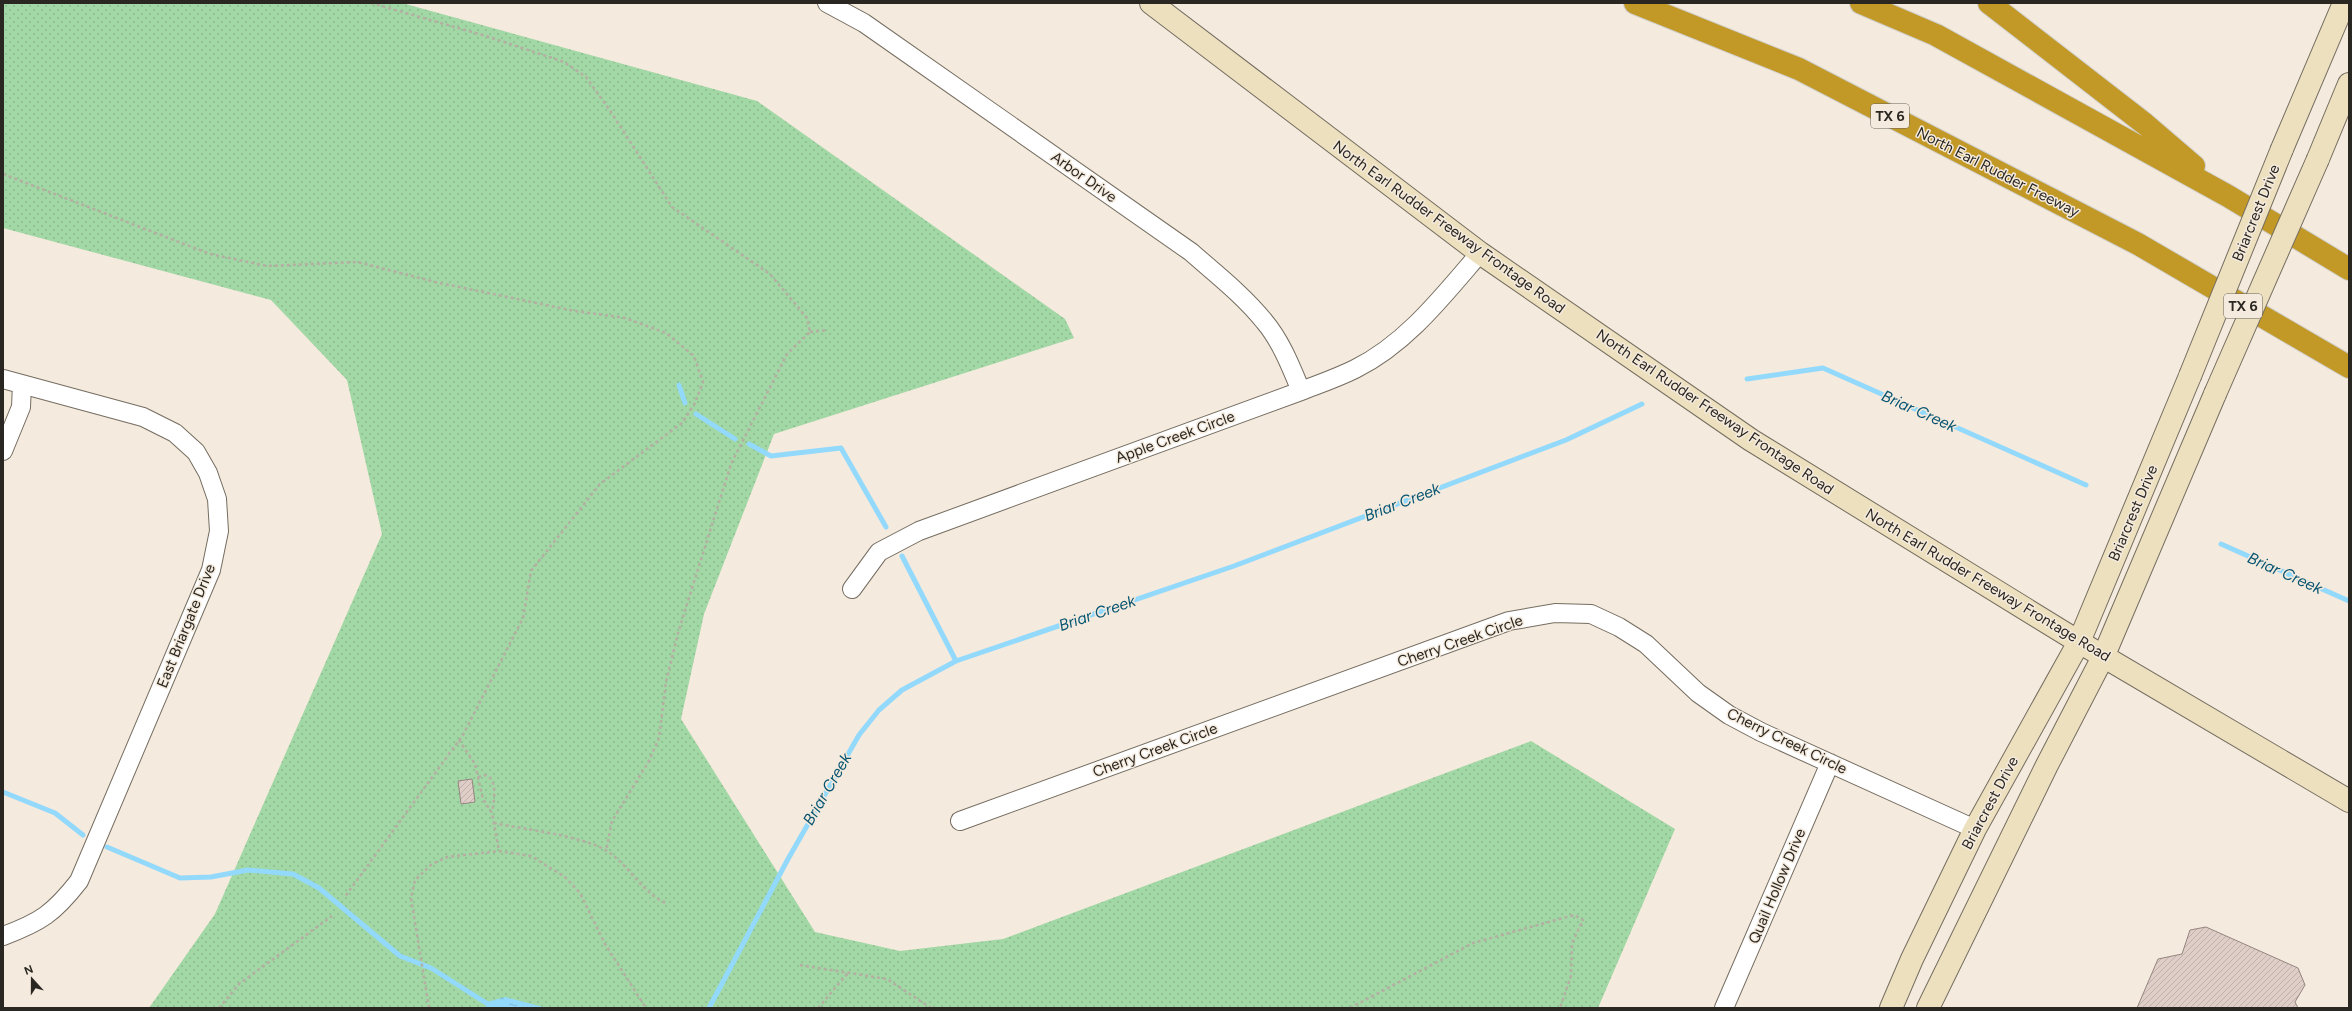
<svg xmlns="http://www.w3.org/2000/svg" width="2352" height="1011" viewBox="0 0 2352 1011" font-family="Figtree,sans-serif">
	<style>
		.grass { fill: url(#grass-dots) }
		.water { fill: url(#water-ripples) }
		.lines { fill: none; stroke-linecap: round; stroke-linejoin: round }
		.stream { stroke: #93d9fc; stroke-width: 5 }
		.building { fill: url(#building-hatch); stroke: #958580 }
		.minor-casing { stroke: #756d61; stroke-width: 20 }
		.secondary-casing { stroke: #756d61; stroke-width: 24 }
		.motorway-casing { stroke: #d0cfce; stroke-width: 24 }
		.path { stroke: #b5aea3; stroke-width: 2.5; stroke-dasharray: 3 3; stroke-linecap: butt }
		.minor { stroke: #fff; stroke-width: 18 }
		.secondary { stroke: #ede0be; stroke-width: 22 }
		.motorway { stroke: #c29926; stroke-width: 22 }
		.secondary-bridge-casing { stroke: #756d61; stroke-width: 24; stroke-linecap: butt }
		.secondary-bridge { stroke: #ede0be; stroke-width: 22 }
		.labels { text-anchor: middle; dominant-baseline: central; stroke-width: 3; stroke-linejoin: round; paint-order: stroke }
		.shield { fill: #f4eadd; stroke: #67625a; stroke-width: 1 }
		.shield-label { font-size: 14px; font-weight: bold; fill: #2a2722 }
		.street-label { font-size: 15px; fill: #2a2722; stroke: #f4eadd }
		.water-label { font-size: 16px; font-style: italic; fill: #075471; stroke: #f4eadd }
	</style>
	<defs>
		<pattern id="grass-dots" width="8" height="8" patternUnits="userSpaceOnUse"><rect width="8" height="8" fill="#a2d8a5"/><path d="M2 2h.1M6 6h.1" fill="none" stroke="#8cb98e" stroke-width="1.8" stroke-linecap="round"/></pattern>
		<pattern id="water-ripples" width="26" height="14" patternUnits="userSpaceOnUse"><rect width="26" height="14" fill="#93d9fc"/><path d="M2 4q2-2 4 0t4 0M15 11q2-2 4 0t4 0" fill="none" stroke="#7fbad8"/></pattern>
		<pattern id="building-hatch" width="6" height="6" patternUnits="userSpaceOnUse"><rect width="6" height="6" fill="#dfcdc8"/><path d="M-1 1l2-2M0 6l6-6M5 7l2-2" fill="none" stroke="#c0b0ac"/></pattern>
	</defs>
	<rect width="100%" height="100%" fill="#f4eadd"/>
	<!-- grass -->
	<path class="grass" d="M 3,3 L 402,3 L 757,101 L 1065,319 L 1074,338 L 774,434 L 704,614 L 681,719 L 815,932 L 900,951 L 1003,939 L 1531,741 L 1675,829 L 1598,1008 L 149,1008 L 215,914 L 382,534 L 347,380 L 271,300 L 3,228 Z"/>
	<!-- water -->
	<path class="water" d="M 505,997 L 547,1008 L 485,1008 L 487,1002 Z"/>
	<g class="lines">
		<!-- stream -->
		<path class="stream" d="M 1747,379 L 1823,368 L 2086,485
			M 679,385 L 685,403
			M 696,414 L 735,439
			M 749,444 L 771,456 L 841,448 L 886,527
			M 2221,544 L 2349,601
			M 902,556 L 956,661
			M 3,792 L 55,813 L 83,835
			M 107,847 L 180,878 L 211,877 L 248,870 L 293,874 L 319,888 L 400,956 L 431,968 L 494,1008
			M 709,1008 L 788,859 L 859,735 L 879,710 L 902,690 L 956,661 L 1234,566 L 1566,440 L 1642,404"/>
	</g>
	<!-- building -->
	<path class="building" d="M 472,779 L 475,802 L 461,804 L 458,781 Z
		M 2206,927 L 2298,968 L 2305,985 L 2295,1002 L 2298,1008 L 2137,1008 L 2158,959 L 2182,954 L 2190,930 Z"/>
	<g class="lines">
		<defs>
			<path id="minor" d="M 827,3 L 864,23 L 1191,252 C 1216,274 1243,295 1264,321 C 1281,341 1291,367 1301,391
				M 3,379 L 143,417 L 175,433 L 196,452 L 208,473 L 217,499 L 219,531 L 211,570 L 79,881 C 54,913 41,922 3,936
				M 3,451 L 21,407 L 22,384
				M 852,589 L 879,552 L 919,531 L 1301,391 C 1319,384 1337,378 1355,369 C 1406,344 1443,296 1480,253
				M 960,821 L 1509,621 L 1555,613 L 1591,614 L 1619,627 L 1646,644 L 1698,693 L 1729,715 L 1761,732 L 1975,829
				M 1724,1008 L 1830,763"/>
			<path id="secondary" d="M 1151,3 L 1480,253 L 1751,440 L 2079,642 L 2349,801
				M 2282,149 L 2344,3
				M 2318,159 L 2349,84
				M 1891,1008 L 1912,959 L 1975,829 L 2079,642 L 2190,376
				M 1928,1008 L 2047,765 L 2104,655 L 2215,394"/>
			<path id="motorway" d="M 1635,3 L 1799,69 L 2138,244 L 2349,367
				M 1861,3 L 1936,35 L 2228,196 L 2349,269
				M 1989,3 L 2145,124 L 2194,166"/>
		</defs>
		<!-- minor casing -->
		<use href="#minor" class="minor-casing"/>
		<!-- secondary casing -->
		<use href="#secondary" class="secondary-casing"/>
		<!-- motorway casing -->
		<use href="#motorway" class="motorway-casing"/>
		<!-- path -->
		<path class="path" d="M 371,3 L 486,36 L 564,62 L 586,77 L 611,112 L 672,207 L 770,274 L 807,318 L 810,332 L 787,354 L 731,464 L 678,633 L 666,682 L 659,738 L 649,761 L 612,821 L 606,851
			M 3,174 L 210,254 L 267,266 L 358,262 L 435,282 L 575,311 L 625,318 L 666,333 L 694,356 L 703,382 L 695,403 L 682,423 L 600,484 L 531,571 L 523,618 L 463,735 L 344,898
			M 810,332 L 828,330
			M 459,740 L 475,764 L 483,799 L 492,813 L 499,851
			M 478,777 L 486,775 C 498,780 494,802 492,812
			M 494,823 C 523,829 583,836 607,851 C 629,865 642,893 666,903
			M 800,965 L 887,979 L 931,1008
			M 219,1008 L 239,984 L 332,916
			M 429,1008 L 411,898 L 415,880 L 432,864 L 447,857 L 499,851 L 531,856 L 565,877 L 580,893 L 605,944 L 646,1008
			M 818,1008 L 848,973
			M 1350,1008 L 1473,943 L 1574,915 L 1583,920 L 1572,943 L 1571,976 L 1560,1008"/>
		<!-- minor -->
		<use href="#minor" class="minor"/>
		<!-- secondary -->
		<use href="#secondary" class="secondary"/>
		<!-- motorway -->
		<use href="#motorway" class="motorway"/>
		<defs>
			<path id="secondary-bridge" d="M 2190,376 L 2282,149
				M 2215,394 L 2318,159"/>
		</defs>
		<!-- secondary-bridge casing -->
		<use href="#secondary-bridge" class="secondary-bridge-casing"/>
		<!-- secondary-bridge -->
		<use href="#secondary-bridge" class="secondary-bridge"/>
	</g>
	<g class="labels">
		<!-- shield labels -->
		<g class="shield">
			<rect x="1871" y="104" width="38" height="24" rx="3"/>
			<rect x="2224" y="294" width="38" height="24" rx="3"/>
		</g>
		<g class="shield-label">
			<text x="1890" y="116">TX 6</text>
			<text x="2243" y="306">TX 6</text>
		</g>
		<!-- street labels -->
		<g class="street-label">
			<text transform="translate(1998 172) rotate(27)">North Earl Rudder Freeway</text>
			<text transform="translate(1084 177) rotate(35)">Arbor Drive</text>
			<text transform="translate(2256 213) rotate(-68)">Briarcrest Drive</text>
			<text transform="translate(1449 227) rotate(36)">North Earl Rudder Freeway Frontage Road</text>
			<text transform="translate(1715 412) rotate(34)">North Earl Rudder Freeway Frontage Road</text>
			<text transform="translate(1175 437) rotate(-20)">Apple Creek Circle</text>
			<text transform="translate(2133 513) rotate(-67)">Briarcrest Drive</text>
			<text transform="translate(1988 585) rotate(31)">North Earl Rudder Freeway Frontage Road</text>
			<text transform="translate(186 626) rotate(-68)">East Briargate Drive</text>
			<text transform="translate(1460 641) rotate(-19)">Cherry Creek Circle</text>
			<text transform="translate(1787 741) rotate(26)">Cherry Creek Circle</text>
			<text transform="translate(1155 750) rotate(-20)">Cherry Creek Circle</text>
			<text transform="translate(1990 803) rotate(-62)">Briarcrest Drive</text>
			<text transform="translate(1777 886) rotate(-67)">Quail Hollow Drive</text>
		</g>
		<!-- water labels -->
		<g class="water-label">
			<text transform="translate(1919 411) rotate(24)">Briar Creek</text>
			<text transform="translate(1402 502) rotate(-21)">Briar Creek</text>
			<text transform="translate(2285 573) rotate(24)">Briar Creek</text>
			<text transform="translate(1097 613) rotate(-19)">Briar Creek</text>
			<text transform="translate(827 789) rotate(-60)">Briar Creek</text>
		</g>
	</g>
	<!-- border -->
	<rect width="2352" height="1011" fill="none" stroke="#2a2722" stroke-width="8"/>
	<!-- north arrow -->
	<g transform="translate(32 979) rotate(339)" stroke="#f4eadd" stroke-width="3" paint-order="stroke">
	<path d="M0-3L7 15L0 10L-7 15Z" fill="#2a2722"/>
	<text y="-6" font-size="11" font-weight="bold" text-anchor="middle" fill="#2a2722">N</text>
	</g>
</svg>
